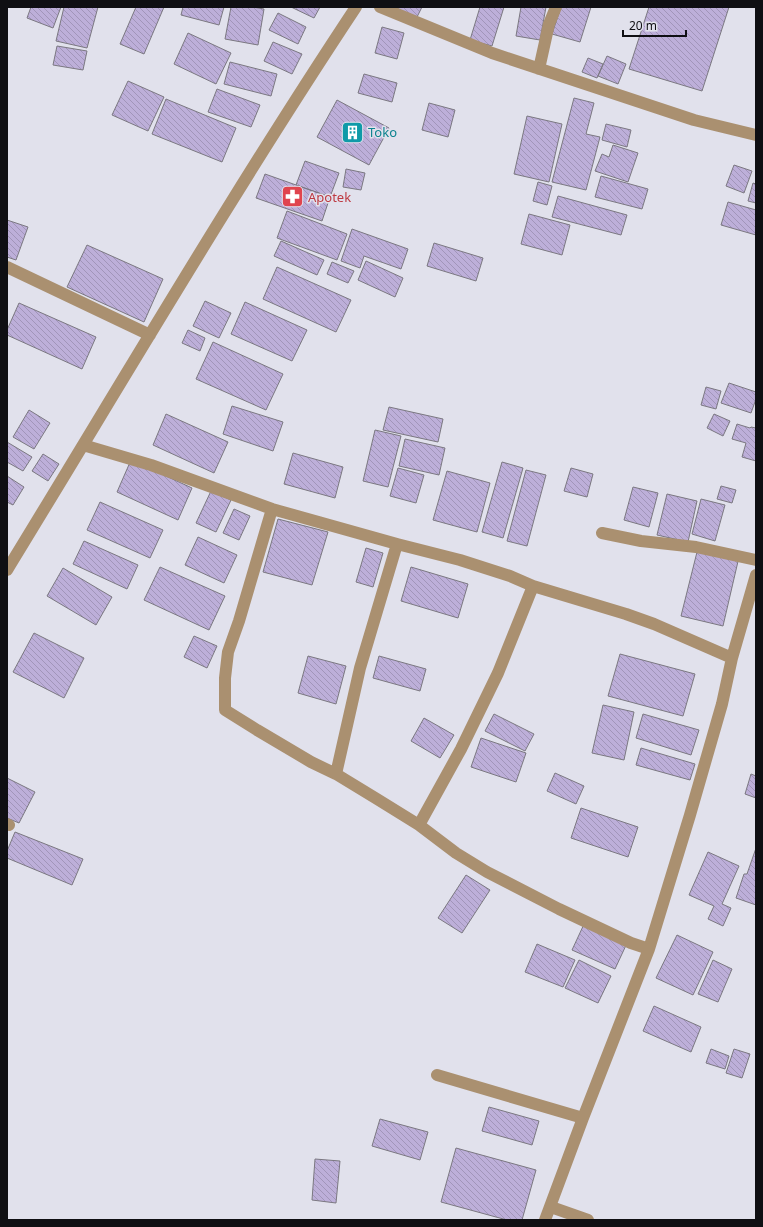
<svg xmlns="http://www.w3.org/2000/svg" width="763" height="1227" viewBox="0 0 763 1227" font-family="'Noto Sans',sans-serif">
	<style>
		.building { fill: url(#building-back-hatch); stroke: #7b7881 }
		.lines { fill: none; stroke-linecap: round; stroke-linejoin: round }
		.minor { stroke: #aa9070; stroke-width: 12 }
		.labels { text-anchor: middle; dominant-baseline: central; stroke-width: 3; stroke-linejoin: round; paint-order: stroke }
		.culture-label { font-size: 13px; fill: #0d838f; stroke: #e1e1ec; text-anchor: start }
		.health-label { font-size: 13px; fill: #be3a42; stroke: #e1e1ec; text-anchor: start }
	</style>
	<defs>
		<pattern id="building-back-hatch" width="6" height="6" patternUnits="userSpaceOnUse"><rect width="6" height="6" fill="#bdafd9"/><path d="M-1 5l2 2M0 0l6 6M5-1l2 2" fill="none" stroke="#a195b9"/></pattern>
	</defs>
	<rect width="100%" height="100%" fill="#e1e1ec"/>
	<!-- building -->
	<path class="building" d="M 31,7 L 61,7 L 53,28 L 27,18 Z
		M 64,7 L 98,7 L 87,48 L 56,41 Z
		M 136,7 L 164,7 L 144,54 L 120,44 Z
		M 183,7 L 224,7 L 219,25 L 181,15 Z
		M 231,7 L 253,7 L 264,9 L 258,45 L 225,39 Z
		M 291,7 L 320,7 L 314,18 Z
		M 392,7 L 422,7 L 417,17 Z
		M 480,7 L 504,7 L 492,46 L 470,40 Z
		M 521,7 L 546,7 L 540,40 L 516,36 Z
		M 561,7 L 591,7 L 580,42 L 552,34 Z
		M 649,7 L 729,7 L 702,91 L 629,69 Z
		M 278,13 L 306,27 L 298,44 L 269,30 Z
		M 382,27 L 404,33 L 397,59 L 375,53 Z
		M 188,33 L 231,53 L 216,84 L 174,64 Z
		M 273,42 L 302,54 L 292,74 L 264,61 Z
		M 57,46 L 87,51 L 83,70 L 53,65 Z
		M 607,56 L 626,64 L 618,84 L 598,76 Z
		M 588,58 L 603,64 L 597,78 L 582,72 Z
		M 230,62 L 277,74 L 271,96 L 224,84 Z
		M 364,74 L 397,83 L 392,102 L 358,93 Z
		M 128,81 L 164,97 L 148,131 L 112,115 Z
		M 217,89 L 260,105 L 251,127 L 208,112 Z
		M 574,98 L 594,103 L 586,134 L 600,137 L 586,190 L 552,182 Z
		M 166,99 L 236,128 L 222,162 L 152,134 Z
		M 337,100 L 389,128 L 369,165 L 317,137 Z
		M 429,103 L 455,110 L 448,137 L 422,130 Z
		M 527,116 L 562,124 L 549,182 L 514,174 Z
		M 606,124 L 631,130 L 627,147 L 602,140 Z
		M 613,145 L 638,153 L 628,182 L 595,171 L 602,154 L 609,157 Z
		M 305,161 L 339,173 L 330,197 L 296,185 Z
		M 734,165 L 752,171 L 744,193 L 726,186 Z
		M 346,169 L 365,173 L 361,190 L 343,187 Z
		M 265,174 L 330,197 L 322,221 L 256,198 Z
		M 601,176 L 648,189 L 642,209 L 595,197 Z
		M 538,182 L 552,186 L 547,205 L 533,201 Z
		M 753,183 L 756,184 L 756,203 L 748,201 Z
		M 558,196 L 627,215 L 621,235 L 552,217 Z
		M 728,202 L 756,210 L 756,235 L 721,225 Z
		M 287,211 L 347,234 L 337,260 L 277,238 Z
		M 529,214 L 570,225 L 562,255 L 521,244 Z
		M 7,220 L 28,227 L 16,260 L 7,257 Z
		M 352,229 L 408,249 L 401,269 L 364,256 L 360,268 L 341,261 Z
		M 281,241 L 324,260 L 317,275 L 274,256 Z
		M 434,243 L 483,258 L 476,281 L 427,266 Z
		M 87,245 L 163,279 L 144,322 L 67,287 Z
		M 366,261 L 403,278 L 395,297 L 358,280 Z
		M 332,262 L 354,271 L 348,283 L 327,274 Z
		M 277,267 L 351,300 L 336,332 L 263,299 Z
		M 205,301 L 231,313 L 219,338 L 193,326 Z
		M 245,302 L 307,330 L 292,361 L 231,334 Z
		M 19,303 L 96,337 L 82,369 L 7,335 L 7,330 Z
		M 188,330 L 205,338 L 200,351 L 182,343 Z
		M 213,342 L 283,374 L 266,410 L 196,379 Z
		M 729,383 L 756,392 L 756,399 L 751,413 L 721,403 Z
		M 706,387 L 721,391 L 716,409 L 701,405 Z
		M 232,406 L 283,422 L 273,451 L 223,434 Z
		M 389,407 L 443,419 L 438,442 L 383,430 Z
		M 29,410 L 50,423 L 34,449 L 13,437 Z
		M 166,414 L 228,442 L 214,473 L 153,445 Z
		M 714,414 L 730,421 L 723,436 L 707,428 Z
		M 737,424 L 750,428 L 751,427 L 756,428 L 756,461 L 742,457 L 746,443 L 732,439 Z
		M 375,430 L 401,436 L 388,487 L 363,481 Z
		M 405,439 L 445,448 L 439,475 L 399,466 Z
		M 7,442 L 32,457 L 23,471 L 7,462 Z
		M 293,453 L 343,467 L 335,498 L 284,484 Z
		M 43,454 L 59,464 L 48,481 L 32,471 Z
		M 131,460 L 192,488 L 178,520 L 117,492 Z
		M 502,462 L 523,468 L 503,538 L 482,532 Z
		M 398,468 L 424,475 L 416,503 L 390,496 Z
		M 571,468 L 593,474 L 587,497 L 564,491 Z
		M 526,470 L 546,475 L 527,546 L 507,541 Z
		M 447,471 L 490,483 L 477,532 L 433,520 Z
		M 7,476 L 24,487 L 13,505 L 7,502 Z
		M 721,486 L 736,490 L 732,503 L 717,499 Z
		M 633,487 L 658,493 L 649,527 L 624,520 Z
		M 211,491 L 231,500 L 216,532 L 196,523 Z
		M 667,494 L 697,501 L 688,542 L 657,535 Z
		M 701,499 L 725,505 L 715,541 L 692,534 Z
		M 100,502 L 163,530 L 150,558 L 87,530 Z
		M 234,509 L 250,516 L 239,540 L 223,533 Z
		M 278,519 L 328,532 L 312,585 L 263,572 Z
		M 198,537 L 237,555 L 224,583 L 185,565 Z
		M 84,541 L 138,565 L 127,589 L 73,564 Z
		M 366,548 L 383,553 L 373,587 L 356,582 Z
		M 698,548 L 739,557 L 723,626 L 681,616 Z
		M 160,567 L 225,596 L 209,630 L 144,600 Z
		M 411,567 L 468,584 L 458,618 L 401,601 Z
		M 63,568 L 112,597 L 96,625 L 47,596 Z
		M 34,633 L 84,658 L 64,698 L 13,672 Z
		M 194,636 L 217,646 L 207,668 L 184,657 Z
		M 620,654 L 695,674 L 683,716 L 608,696 Z
		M 308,656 L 346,666 L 336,704 L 298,693 Z
		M 379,656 L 426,669 L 420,691 L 373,678 Z
		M 603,705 L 634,712 L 624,760 L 592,753 Z
		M 494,714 L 534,734 L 525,751 L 485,731 Z
		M 643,714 L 699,730 L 691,755 L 636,738 Z
		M 424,718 L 454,735 L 440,758 L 411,741 Z
		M 481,738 L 526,753 L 516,782 L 471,767 Z
		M 641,748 L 695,764 L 690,780 L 636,765 Z
		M 555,773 L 584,786 L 576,804 L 547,791 Z
		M 751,774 L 756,776 L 756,798 L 745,794 Z
		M 7,778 L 35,792 L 19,823 L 7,818 Z
		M 581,808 L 638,827 L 628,857 L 571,838 Z
		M 15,832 L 83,859 L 72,885 L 7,858 L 7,851 Z
		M 756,848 L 756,905 L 736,898 L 744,874 L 747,874 Z
		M 708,852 L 739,866 L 722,904 L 731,908 L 723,926 L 708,919 L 714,906 L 689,895 Z
		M 466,875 L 490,890 L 462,933 L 438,918 Z
		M 585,922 L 628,941 L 615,969 L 572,950 Z
		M 677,935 L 713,952 L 693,995 L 656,978 Z
		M 537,944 L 575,960 L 563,987 L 525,972 Z
		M 579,960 L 611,976 L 598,1003 L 565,988 Z
		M 713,960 L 732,969 L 718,1002 L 698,994 Z
		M 654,1006 L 701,1027 L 691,1052 L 643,1031 Z
		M 711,1049 L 729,1056 L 725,1069 L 706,1063 Z
		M 734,1049 L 750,1054 L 742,1078 L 726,1073 Z
		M 489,1107 L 539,1121 L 532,1145 L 482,1131 Z
		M 380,1119 L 428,1132 L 420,1160 L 372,1146 Z
		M 456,1148 L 536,1170 L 522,1220 L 507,1220 L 441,1202 Z
		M 315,1159 L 340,1161 L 336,1203 L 312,1200 Z"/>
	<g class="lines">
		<!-- minor -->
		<path class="minor" d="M 380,7 L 492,53 L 694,120 L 756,135
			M 539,69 L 549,24 L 556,7
			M 7,267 L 150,335
			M 83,445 L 151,465 L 272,509 L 397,544 L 460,560 L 510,576 L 533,586
			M 272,509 L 239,621 L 228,652 L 225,678 L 225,710 L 257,730 L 311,762 L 336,774 L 377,799 L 419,825 L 456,853 L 487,872 L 559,909 L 631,943 L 649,949
			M 602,533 L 641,541 L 696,547 L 756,560
			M 7,570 C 122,382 234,191 356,7
			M 336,774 L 360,668 L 397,544
			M 7,824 L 9,825
			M 419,825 L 461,749 L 498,673 L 533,586 L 626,614 L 654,624 L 732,658
			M 437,1075 L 583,1118
			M 551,1207 L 588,1220
			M 545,1220 L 583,1118 L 649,949 L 690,815 L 722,704 L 732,658 L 756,575"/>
	</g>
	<!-- icons -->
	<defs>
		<symbol id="building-square" viewBox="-11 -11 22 22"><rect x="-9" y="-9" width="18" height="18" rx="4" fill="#0f9aa8" stroke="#e1e1ec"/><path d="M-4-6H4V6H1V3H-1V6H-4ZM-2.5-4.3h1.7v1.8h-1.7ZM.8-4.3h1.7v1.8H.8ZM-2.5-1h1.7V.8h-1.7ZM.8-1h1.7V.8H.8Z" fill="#fff"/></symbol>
		<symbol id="pharmacy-square" viewBox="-11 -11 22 22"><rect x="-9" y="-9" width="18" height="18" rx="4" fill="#e0444e" stroke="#e1e1ec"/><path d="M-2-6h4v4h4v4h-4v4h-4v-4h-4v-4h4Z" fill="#fff"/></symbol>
	</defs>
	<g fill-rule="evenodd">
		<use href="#building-square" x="340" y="120" width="25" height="25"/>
		<use href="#pharmacy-square" x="280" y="184" width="25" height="25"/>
	</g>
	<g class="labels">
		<!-- culture labels -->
		<g class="culture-label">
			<text x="368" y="132">Toko</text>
		</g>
		<!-- health labels -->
		<g class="health-label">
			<text x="308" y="197">Apotek</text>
		</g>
	</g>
	<!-- border -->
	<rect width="763" height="1227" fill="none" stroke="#0f0f13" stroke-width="16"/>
	<!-- scale -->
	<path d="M623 30v6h63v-6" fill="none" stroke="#0f0f13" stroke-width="2"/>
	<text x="629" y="30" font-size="12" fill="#0f0f13" stroke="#e1e1ec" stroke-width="3" paint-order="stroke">20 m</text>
</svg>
